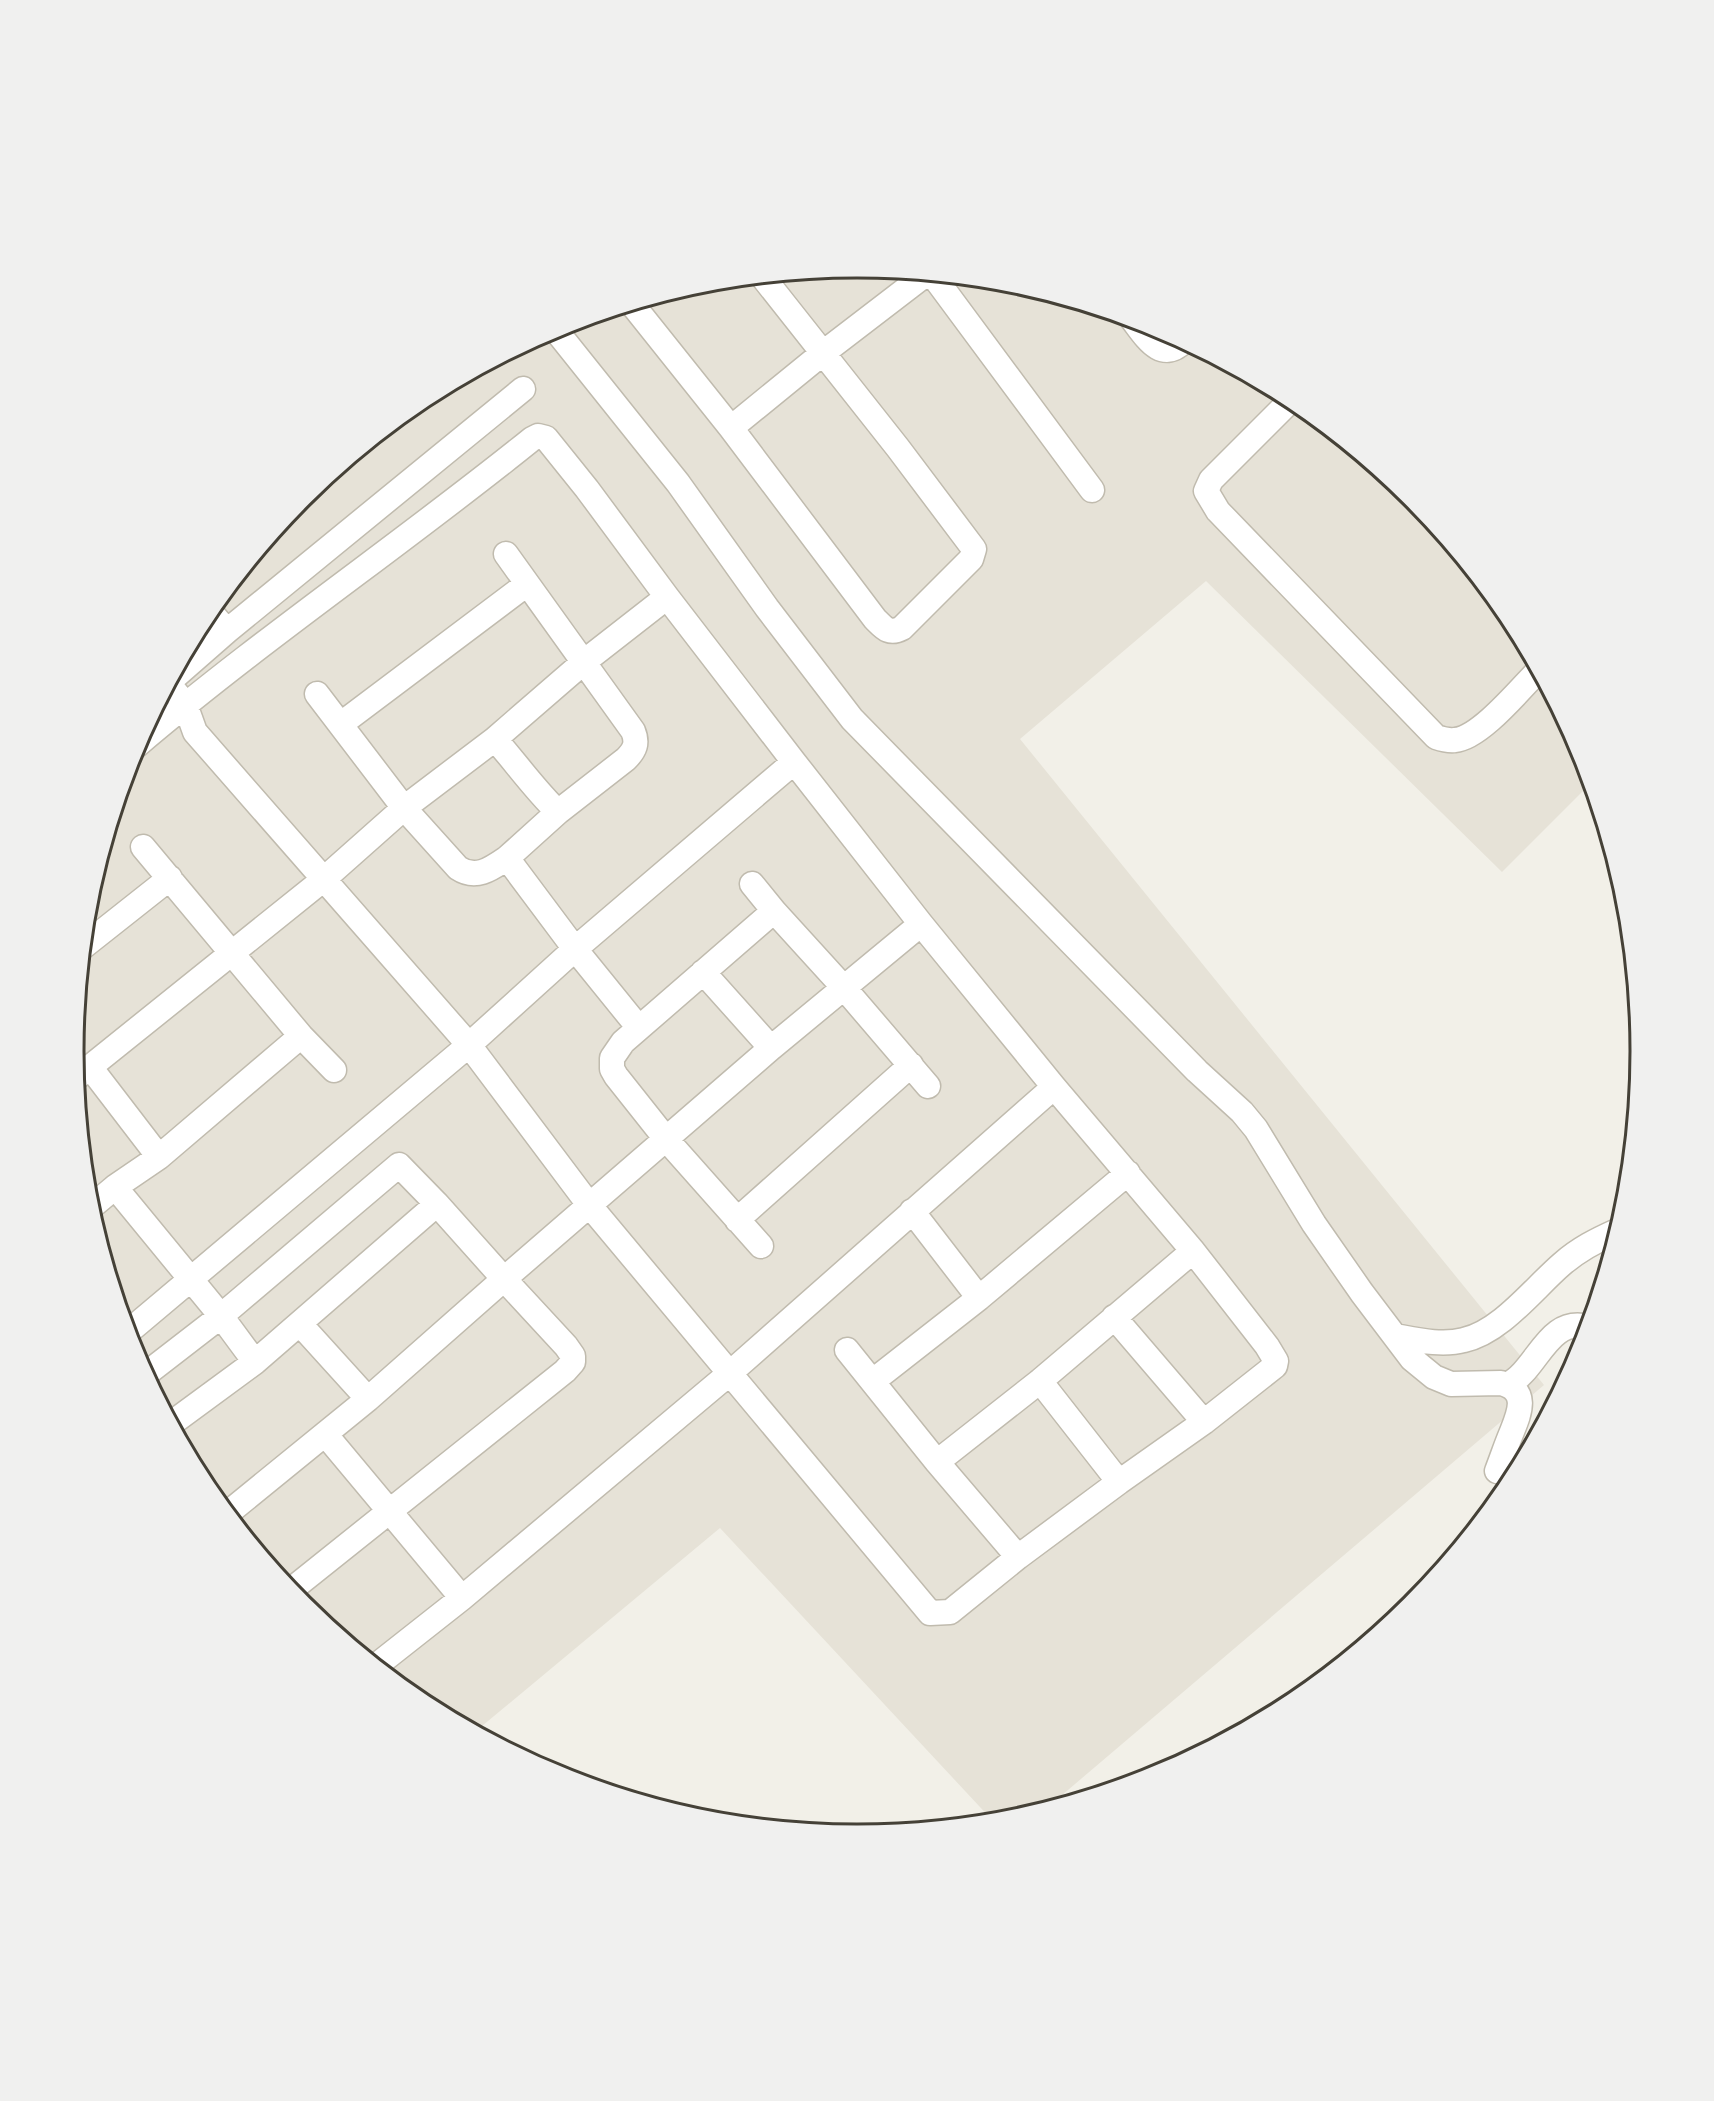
<svg xmlns="http://www.w3.org/2000/svg" width="1714" height="2101" viewBox="0 0 1714 2101" font-family="'DejaVu Sans',sans-serif">
	<style>
		.residential { fill: #e6e2d7 }
		.lines { fill: none; stroke-linecap: round; stroke-linejoin: round }
		.minor-casing { stroke: #c0bbae; stroke-width: 27 }
		.minor { stroke: #fff; stroke-width: 24 }
		.rim { fill: none; stroke: #454137; stroke-width: 3 }
	</style>
	<rect width="100%" height="100%" fill="#f2f0e8"/>
	<!-- residential -->
	<path class="residential" d="M 857,267 L 1010,282 L 1157,327 L 1293,399 L 1411,497 L 1509,615 L 1581,751 L 1591,783 L 1502,872 L 1206,581 L 1020,739 L 1544,1385 L 1048,1807 L 1010,1819 L 993,1821 L 720,1528 L 476,1731 L 421,1702 L 303,1604 L 205,1486 L 133,1350 L 88,1203 L 74,1050 L 89,897 L 133,750 L 206,615 L 303,496 L 422,399 L 557,327 L 704,282 Z"/>
	<g class="lines">
		<defs>
			<path id="minor" d="M 932,274 L 1092,490
				M 632,304 L 731,428 L 875,619 C 884,628 889,635 902,628 L 971,559 L 974,549 L 898,448 L 762,276
				M 1132,319 C 1146,337 1161,364 1184,341
				M 554,328 L 678,483 L 767,608 L 852,719 L 1197,1071 L 1242,1112 L 1256,1129 L 1314,1224 L 1362,1293 L 1412,1359 L 1434,1377 L 1451,1384 L 1501,1383 C 1530,1391 1519,1414 1511,1434 C 1506,1446 1502,1458 1497,1471
				M 1292,399 L 1211,480 L 1206,491 L 1218,511 L 1436,737 C 1442,739 1448,741 1455,740 C 1480,738 1520,689 1538,671
				M 731,428 L 823,353 L 926,274
				M 506,554 L 633,731 C 638,743 635,750 626,759 L 558,812 L 507,858
				M 209,610 L 227,631 L 523,389
				M 171,680 L 227,631
				M 317,694 L 404,808 L 458,868 C 476,880 491,869 507,858 L 575,949 L 639,1028
				M 341,724 L 527,584
				M 495,739 C 516,763 535,790 558,812
				M 136,746 C 263,638 402,544 532,439 L 538,436 L 546,438 L 587,489 L 667,597 L 794,762 L 921,924 L 1054,1087 L 1193,1251 L 1267,1346 L 1276,1361 L 1275,1366 L 1204,1422 L 1119,1482 L 1018,1557 L 950,1612 L 930,1613 L 590,1206 L 469,1045 L 195,732 L 185,704 L 169,684
				M 143,847 L 301,1036 L 159,1157
				M 752,884 L 774,911
				M 84,946 L 170,878
				M 703,972 L 771,1048
				M 301,1036 L 334,1070
				M 90,1067 L 324,879 L 404,808 L 495,739 L 585,661 L 667,597
				M 76,1078 L 90,1067 L 159,1157 L 115,1187
				M 90,1208 L 115,1187 L 221,1316 L 255,1362 L 172,1423
				M 912,1211 L 979,1298
				M 737,1220 L 911,1065
				M 761,1246 L 666,1139 L 616,1076 L 612,1069 L 612,1058 L 623,1042 L 774,911 L 845,989 L 928,1086
				M 1114,1317 L 1204,1422
				M 300,1324 L 368,1399
				M 128,1332 L 469,1045 L 575,949 L 794,762
				M 1395,1336 C 1417,1340 1442,1346 1464,1340 C 1501,1332 1534,1288 1562,1264 C 1579,1249 1597,1240 1617,1231
				M 847,1350 L 937,1462 L 1018,1557
				M 146,1374 L 221,1316 L 399,1165 L 437,1204
				M 873,1381 L 979,1298 L 1128,1173
				M 1040,1381 L 1119,1482
				M 1507,1385 C 1538,1370 1547,1316 1588,1327
				M 325,1434 L 462,1598
				M 937,1462 L 1040,1381 L 1193,1251
				M 228,1513 L 368,1399 L 504,1279 L 437,1204 L 255,1362
				M 291,1590 L 565,1371 L 573,1362 L 573,1356 L 566,1346 L 504,1279 L 771,1048 L 921,924
				M 377,1665 L 462,1598 L 730,1373 L 1054,1087"/>
		</defs>
		<!-- minor casing -->
		<use href="#minor" class="minor-casing"/>
		<!-- minor -->
		<use href="#minor" class="minor"/>
	</g>
	<!-- crop -->
	<path d="M0 0H1714V2101H0ZM84 1051a773 773 0 1 1 1546 0a773 773 0 1 1-1546 0Z" fill="#f0f0ef" fill-rule="evenodd"/>
	<path class="rim" d="M84 1051a773 773 0 1 1 1546 0a773 773 0 1 1-1546 0Z"/>
</svg>
